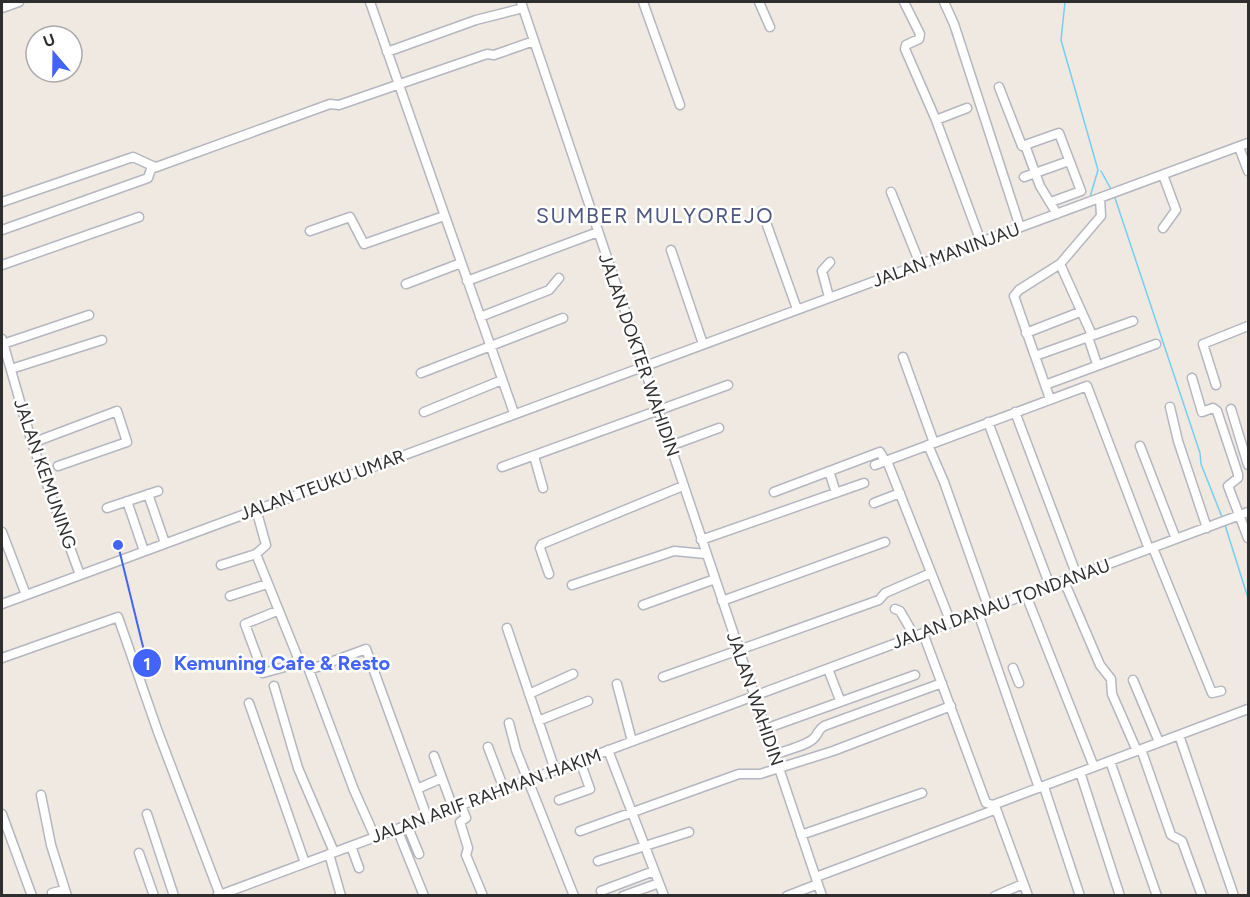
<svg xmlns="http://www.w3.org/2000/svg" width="1250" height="897" viewBox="0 0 1250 897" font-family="Figtree,sans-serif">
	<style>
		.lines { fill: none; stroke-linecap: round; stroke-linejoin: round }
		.stream { stroke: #75cff0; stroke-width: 1.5 }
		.minor-casing { stroke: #b4b7c1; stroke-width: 11 }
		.minor { stroke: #fff; stroke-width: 8 }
		.labels { text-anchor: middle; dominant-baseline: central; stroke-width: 5; stroke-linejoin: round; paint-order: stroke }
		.street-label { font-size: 18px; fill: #2e2e2e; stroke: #fff }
		.quarter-label { font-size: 21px; letter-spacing: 1.5px; fill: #4d5680; stroke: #fff }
		.leader { fill: none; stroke: #4264fb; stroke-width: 2 }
		.callout-dot { fill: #4264fb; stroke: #fff; stroke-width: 2 }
		.mark-label { font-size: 18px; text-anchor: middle; font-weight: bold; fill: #fff }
		.callout-label { font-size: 20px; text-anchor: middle; font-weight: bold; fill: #4264fb; stroke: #fff; stroke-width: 5; stroke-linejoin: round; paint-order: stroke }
	</style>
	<rect width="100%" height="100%" fill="#efe9e1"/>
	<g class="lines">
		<!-- stream -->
		<path class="stream" d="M 1065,2 L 1061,40 L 1098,170 L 1090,197
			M 1101,171 L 1112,191
			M 1114,195 L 1200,453 L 1201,464 L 1222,517
			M 1225,525 L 1248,598"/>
		<defs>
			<path id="minor" d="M 370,2 L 514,413
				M 521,2 L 822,896
				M 643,2 L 680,105
				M 759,2 L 770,27
				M 904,2 L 920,34 L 919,39 L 906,45 L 905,49 L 936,120 L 981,242
				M 944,2 L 954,24 L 1020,227
				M 2,8 L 19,2
				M 387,52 L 476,20 L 523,8
				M 999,87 L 1022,146 L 1025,145 L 1040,186 L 1057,214
				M 936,120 L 967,108
				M 1025,145 L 1059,133 L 1081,191 L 1051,202
				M 1239,147 L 1248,171
				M 1163,175 L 1176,210 L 1163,228
				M 1024,177 L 1069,161
				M 891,192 L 920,264
				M 2,202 L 133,157 L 155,167
				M 762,211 L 797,309
				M 2,230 L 148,178 L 151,169 L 330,104 L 339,105 L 487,54 L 494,55 L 534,41
				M 310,231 L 350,217 L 364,244 L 444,216
				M 671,250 L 703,344
				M 1060,264 L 1092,335
				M 2,265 L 139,217
				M 467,281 L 598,232
				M 406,284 L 461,263
				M 829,297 L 822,271 L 830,262
				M 480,317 L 549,290 L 559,278
				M 1026,333 L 1080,312
				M 1088,337 L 1097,364
				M 2,339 L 32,443 L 80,575
				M 3,344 L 89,315
				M 1035,356 L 1133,321
				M 903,357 L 934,443
				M 11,369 L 102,340
				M 421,373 L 563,318
				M 1192,378 L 1202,412 L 1213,408 L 1217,411 L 1238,474 L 1238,478 L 1228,486 L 1248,538
				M 1045,385 L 1156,344
				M 1216,385 L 1203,344 L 1248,326
				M 1050,399 L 1014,296 L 1019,290 L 1060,264 L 1101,216 L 1100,198
				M 1170,407 L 1178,441 L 1207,528
				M 1231,409 L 1248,465
				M 424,412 L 502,380
				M 1015,412 L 1077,576
				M 988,422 L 1050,586
				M 32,443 L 117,411 L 127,442 L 58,466
				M 928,445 L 944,482 L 989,609
				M 670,446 L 719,428
				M 1140,446 L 1176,539
				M 534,456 L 543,488
				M 887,461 L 951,623
				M 875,465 L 1087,386 L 1149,549
				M 502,467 L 728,385
				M 829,471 L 836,493
				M 774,492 L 880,452 L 885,461
				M 148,494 L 165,543
				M 127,501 L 144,551
				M 874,503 L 900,493
				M 107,508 L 158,491
				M 256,509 L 266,545 L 256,554 L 298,658 L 292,665 L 263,673 L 245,624 L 277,611
				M 2,532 L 26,595
				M 701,540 L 864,483
				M 1153,548 L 1212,693 L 1221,691
				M 221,565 L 256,554
				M 549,574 L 540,548 L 542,544 L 683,486
				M 1064,581 L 1100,665 L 1111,679 L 1112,694 L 1137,751
				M 572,585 L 674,551 L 706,554
				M 1026,595 L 1094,767
				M 230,596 L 267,584
				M 722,601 L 885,542
				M 2,604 L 1248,143
				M 643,605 L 715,579
				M 895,609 L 900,611 L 915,637
				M 978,613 L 1039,788
				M 507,628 L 555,770
				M 923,633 L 986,803 L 993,805
				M 2,658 L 118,617 L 158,732 L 220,895
				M 1013,668 L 1019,683
				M 828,669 L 840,700
				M 663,677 L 879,600 L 885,593 L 931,573
				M 1133,680 L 1159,742
				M 617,684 L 632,741
				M 274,686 L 298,768 L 334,852
				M 529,694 L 573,674
				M 249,703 L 305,863
				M 538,721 L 588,701
				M 509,723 L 516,750 L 574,896
				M 765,729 L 915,675
				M 1179,735 L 1234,896
				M 488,747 L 504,789
				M 1141,749 L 1171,835 L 1182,841 L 1202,896
				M 608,750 L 664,896
				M 774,755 C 785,750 808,746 815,737 C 819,732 818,730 824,726 L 942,683
				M 434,756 L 453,808
				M 1110,761 L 1157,896
				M 1080,772 L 1120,896
				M 1044,787 L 1080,896
				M 41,795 L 51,845 L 67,896
				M 559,800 L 590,789 L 580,761
				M 461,805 L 466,818 L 460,822 L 468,848 L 466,855 L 483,896
				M 995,806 L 1028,896
				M 2,814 L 32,896
				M 147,814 L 174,896
				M 427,817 L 417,789 L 442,778
				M 407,825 L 419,854
				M 397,829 L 424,896
				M 580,831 L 739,774 L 760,774 L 833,751 L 951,706
				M 801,835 L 922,793
				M 375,837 L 354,790 L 309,670 L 366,649 L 417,789
				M 351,846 L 359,868
				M 139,853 L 154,896
				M 329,854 L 341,896
				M 598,861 L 689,832
				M 816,877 L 994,810 L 993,805 L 1248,709
				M 601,891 L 654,871
				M 52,893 L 64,890
				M 217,896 L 1248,512
				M 623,896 L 659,883
				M 787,896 L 818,884
				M 995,896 L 1023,884"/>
		</defs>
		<!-- minor casing -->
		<use href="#minor" class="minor-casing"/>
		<!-- minor -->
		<use href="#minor" class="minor"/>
	</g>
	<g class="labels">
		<!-- street labels -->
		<g class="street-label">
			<text transform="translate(946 255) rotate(-20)">JALAN MANINJAU</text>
			<text transform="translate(639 355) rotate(71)">JALAN DOKTER WAHIDIN</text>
			<text transform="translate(45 474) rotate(71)">JALAN KEMUNING</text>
			<text transform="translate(322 485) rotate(-20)">JALAN TEUKU UMAR</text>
			<text transform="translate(1001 604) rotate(-20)">JALAN DANAU TONDANAU</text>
			<text transform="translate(755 699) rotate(71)">JALAN WAHIDIN</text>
			<text transform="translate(486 796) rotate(-20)">JALAN ARIF RAHMAN HAKIM</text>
		</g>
		<!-- quarter labels -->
		<g class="quarter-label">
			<text x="655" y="215">SUMBER MULYOREJO</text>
		</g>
	</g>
	<!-- callouts -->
	<path class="leader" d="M118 545L147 663"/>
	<g class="callout-dot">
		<circle cx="118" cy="545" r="6"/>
		<circle cx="147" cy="663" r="15"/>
	</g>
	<g class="mark-label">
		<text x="147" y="670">1</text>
	</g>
	<g class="callout-label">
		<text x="282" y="670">Kemuning Cafe &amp; Resto</text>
	</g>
	<!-- border -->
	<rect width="1250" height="897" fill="none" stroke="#2e2e2e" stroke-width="6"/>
	<!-- north arrow -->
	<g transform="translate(54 54) rotate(340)"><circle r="28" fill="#ffffff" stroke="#ababab" stroke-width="1.5"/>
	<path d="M0-4.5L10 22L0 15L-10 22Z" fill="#4264fb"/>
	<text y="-9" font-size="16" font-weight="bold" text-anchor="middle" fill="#2e2e2e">U</text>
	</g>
</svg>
